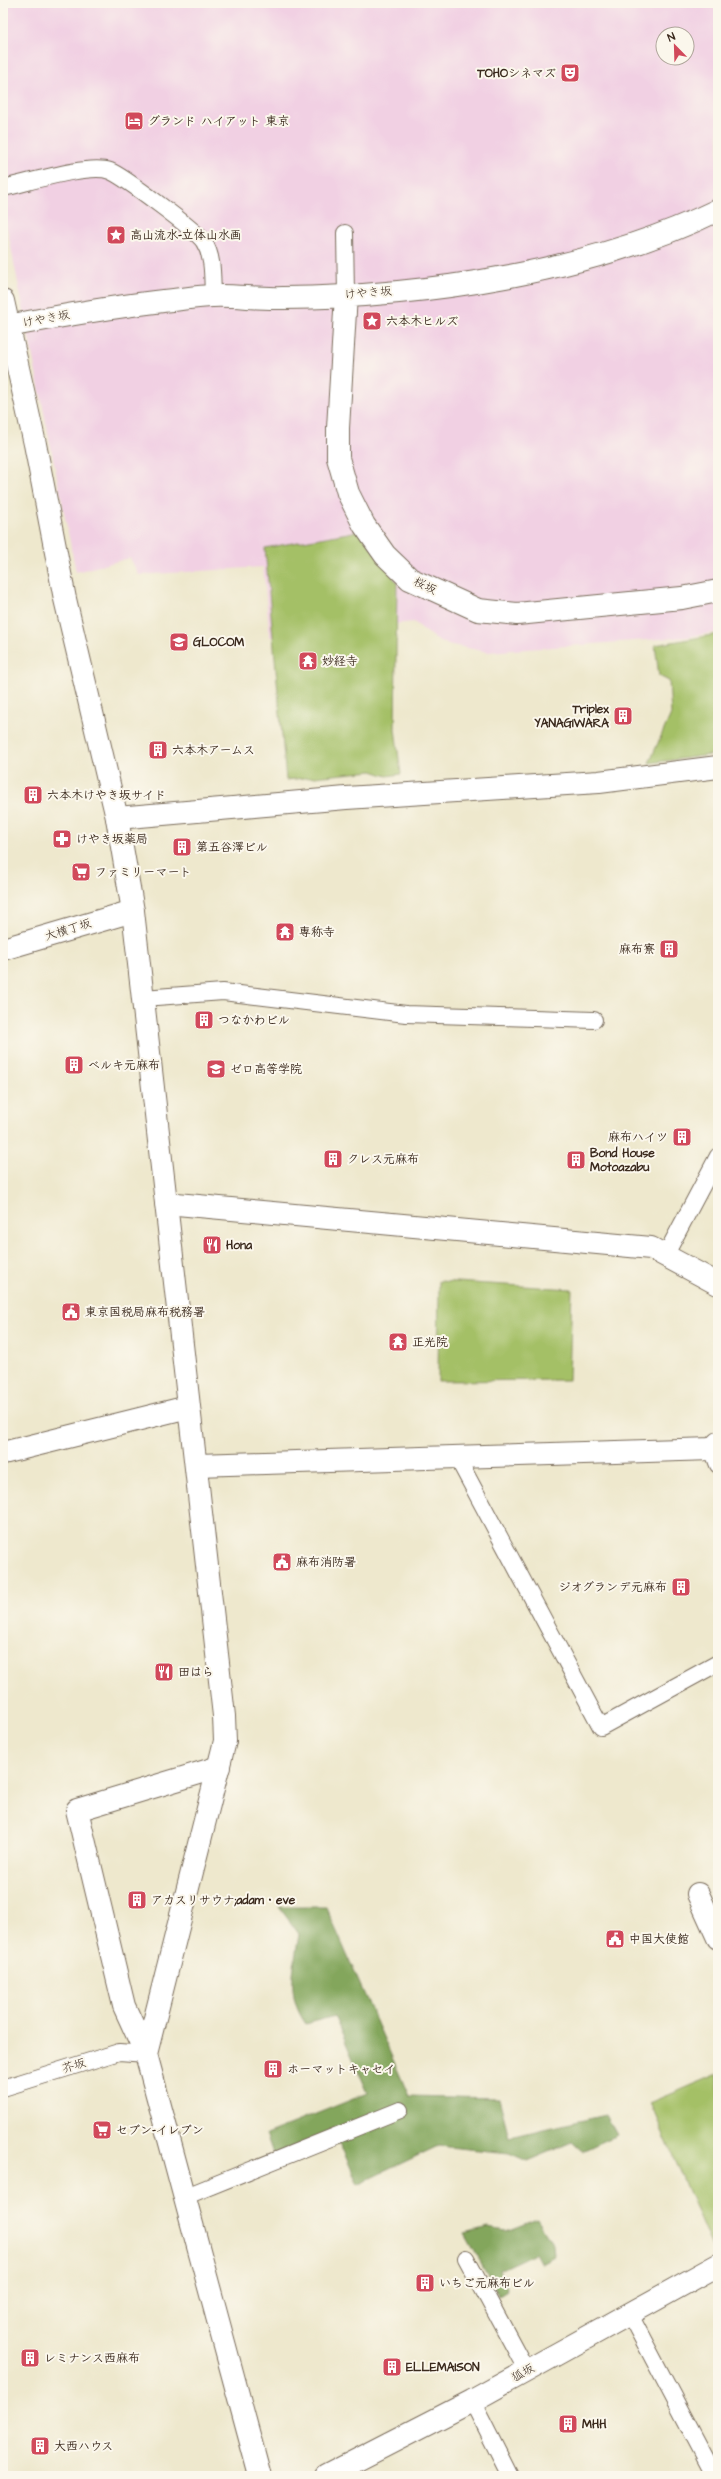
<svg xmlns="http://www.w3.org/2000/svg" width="721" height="2479" viewBox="0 0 721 2479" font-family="'Architects Daughter','Klee One',sans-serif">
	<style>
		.built { fill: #f1d0e3; fill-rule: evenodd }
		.green { fill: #a4c066; stroke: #707542 }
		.forest { fill: #83a65b; stroke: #5f683c }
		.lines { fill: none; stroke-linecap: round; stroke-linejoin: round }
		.service-casing { stroke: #7a6c5b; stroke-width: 18 }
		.pedestrian-casing { stroke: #7a6c5b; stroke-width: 24 }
		.minor-casing { stroke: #7a6c5b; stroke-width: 24 }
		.tertiary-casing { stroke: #7a6c5b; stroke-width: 24 }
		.service { stroke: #fff; stroke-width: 16 }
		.pedestrian { stroke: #fff; stroke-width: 22 }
		.minor { stroke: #fff; stroke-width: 22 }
		.tertiary { stroke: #fff; stroke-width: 22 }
		.labels { text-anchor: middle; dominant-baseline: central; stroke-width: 4; stroke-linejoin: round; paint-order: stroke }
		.poi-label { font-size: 12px; font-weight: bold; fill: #3b2a1e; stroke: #fbf7ec; text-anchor: start }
		.street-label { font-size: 12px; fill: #3b2a1e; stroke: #fbf7ec }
	</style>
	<rect width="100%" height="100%" fill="#fbf7ec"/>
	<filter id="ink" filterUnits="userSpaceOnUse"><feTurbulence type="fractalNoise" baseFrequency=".025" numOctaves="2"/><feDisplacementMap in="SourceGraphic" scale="8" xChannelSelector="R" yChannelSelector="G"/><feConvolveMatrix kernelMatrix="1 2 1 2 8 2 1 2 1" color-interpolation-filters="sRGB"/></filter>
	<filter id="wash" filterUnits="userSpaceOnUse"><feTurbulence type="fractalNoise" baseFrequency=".012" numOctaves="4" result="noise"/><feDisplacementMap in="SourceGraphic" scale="16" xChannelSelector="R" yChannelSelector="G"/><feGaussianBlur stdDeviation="0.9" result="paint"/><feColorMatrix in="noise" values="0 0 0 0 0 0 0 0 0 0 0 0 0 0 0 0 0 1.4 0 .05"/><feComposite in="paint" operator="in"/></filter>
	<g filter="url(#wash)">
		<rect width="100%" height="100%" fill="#eee8cd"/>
		<!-- built -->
		<path class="built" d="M 3,3 L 718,3 L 718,632 L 686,637 L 488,652 L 447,644 L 435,639 L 414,622 L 270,637 L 263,567 L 139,575 L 130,558 L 76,572 L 3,208 ZM 663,34 L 687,34 L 687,58 L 663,58 Z"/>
		<!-- green -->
		<path class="green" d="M 359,531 L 397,582 L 395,729 L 401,774 L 387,776 L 372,771 L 286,780 L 265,548 Z
			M 718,634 L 718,754 L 649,763 L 671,714 L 669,681 L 659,676 L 655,645 Z
			M 439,1281 L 572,1289 L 569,1380 L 438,1381 Z
			M 718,2074 L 718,2245 L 712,2247 L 650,2103 Z"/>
		<!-- forest -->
		<path class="forest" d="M 279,1907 L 326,1907 L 409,2096 L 499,2098 L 509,2137 L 606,2115 L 617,2135 L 582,2151 L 572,2142 L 527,2161 L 509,2153 L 438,2146 L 358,2184 L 339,2142 L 277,2165 L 266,2134 L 368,2093 L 334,2016 L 306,2024 C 285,1995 294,1967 299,1934 Z
			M 537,2219 L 553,2244 L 554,2257 L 541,2264 L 535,2253 L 499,2270 L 507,2290 L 499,2295 L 465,2234 L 488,2228 L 506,2231 Z"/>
	</g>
	<g filter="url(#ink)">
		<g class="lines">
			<defs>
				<path id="service" d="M 3,188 C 27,183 89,163 110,171 C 123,176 198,232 204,242 C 214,258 212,278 213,296
					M 345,233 L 346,295
					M 143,998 L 223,992 L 406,1014 L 594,1020
					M 665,1256 L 718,1156
					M 712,1449 L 718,1465
					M 458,1459 L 601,1727 L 718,1663
					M 3,2088 L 119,2052 L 146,2054
					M 184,2197 L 400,2110
					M 466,2258 L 527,2371
					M 629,2313 L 715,2476
					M 472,2401 L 510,2476"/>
				<path id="pedestrian" d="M 698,1894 L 718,1938"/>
				<path id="minor" d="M 117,818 L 346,798 L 599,782 L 718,767
					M 3,949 L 133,911
					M 166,1203 L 651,1248 L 718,1284
					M 3,1453 L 188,1407
					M 197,1465 L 712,1449 L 718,1443
					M 146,2054 L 124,2006 L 77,1810 L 219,1767
					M 326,2476 L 472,2401 L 718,2265"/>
				<path id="tertiary" d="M 346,295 L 338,428 L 338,458 L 348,493 L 364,525 L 385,555 L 410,579 L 478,610 L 517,614 L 682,598 L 718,591
					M 3,301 L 35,444 L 65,599 L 117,818 L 133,911 L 224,1716 L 225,1741 L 146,2054 L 260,2476
					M 8,326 C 60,316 111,307 163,301 C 179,300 197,296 213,296 C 236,295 259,299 283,298 C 423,297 591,272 718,210"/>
			</defs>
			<!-- service casing -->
			<use href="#service" class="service-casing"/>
			<!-- pedestrian casing -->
			<use href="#pedestrian" class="pedestrian-casing"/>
			<!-- minor casing -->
			<use href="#minor" class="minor-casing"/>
			<!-- tertiary casing -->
			<use href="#tertiary" class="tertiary-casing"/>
			<!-- service -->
			<use href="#service" class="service"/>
			<!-- pedestrian -->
			<use href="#pedestrian" class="pedestrian"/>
			<!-- minor -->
			<use href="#minor" class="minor"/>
			<!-- tertiary -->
			<use href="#tertiary" class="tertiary"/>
		</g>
	</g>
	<!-- icons -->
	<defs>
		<symbol id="theatre-square" viewBox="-11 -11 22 22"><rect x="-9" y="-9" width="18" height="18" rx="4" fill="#d1495b" stroke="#fbf7ec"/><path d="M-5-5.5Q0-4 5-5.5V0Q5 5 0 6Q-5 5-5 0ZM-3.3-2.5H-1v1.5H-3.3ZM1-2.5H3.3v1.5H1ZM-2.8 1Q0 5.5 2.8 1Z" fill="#fff"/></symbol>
		<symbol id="hotel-square" viewBox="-11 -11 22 22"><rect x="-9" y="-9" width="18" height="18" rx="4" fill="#d1495b" stroke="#fbf7ec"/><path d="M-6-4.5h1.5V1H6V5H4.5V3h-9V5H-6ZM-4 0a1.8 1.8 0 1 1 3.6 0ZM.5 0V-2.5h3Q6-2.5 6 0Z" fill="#fff"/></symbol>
		<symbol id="sight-square" viewBox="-11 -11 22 22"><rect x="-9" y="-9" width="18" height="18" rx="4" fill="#d1495b" stroke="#fbf7ec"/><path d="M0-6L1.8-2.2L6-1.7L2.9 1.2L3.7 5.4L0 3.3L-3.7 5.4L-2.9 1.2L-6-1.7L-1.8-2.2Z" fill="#fff"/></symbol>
		<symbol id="university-square" viewBox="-11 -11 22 22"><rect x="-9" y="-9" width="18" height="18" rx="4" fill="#d1495b" stroke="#fbf7ec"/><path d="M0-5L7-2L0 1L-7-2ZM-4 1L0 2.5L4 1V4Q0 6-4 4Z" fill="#fff"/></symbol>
		<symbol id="temple-square" viewBox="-11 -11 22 22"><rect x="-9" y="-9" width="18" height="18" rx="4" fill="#d1495b" stroke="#fbf7ec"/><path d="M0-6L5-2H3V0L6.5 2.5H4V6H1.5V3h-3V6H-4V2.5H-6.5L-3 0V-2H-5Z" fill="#fff"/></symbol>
		<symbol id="building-square" viewBox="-11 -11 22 22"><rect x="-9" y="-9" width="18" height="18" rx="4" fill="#d1495b" stroke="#fbf7ec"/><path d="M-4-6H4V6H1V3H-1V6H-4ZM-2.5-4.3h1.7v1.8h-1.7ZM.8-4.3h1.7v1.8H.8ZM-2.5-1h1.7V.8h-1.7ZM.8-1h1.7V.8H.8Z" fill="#fff"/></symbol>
		<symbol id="pharmacy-square" viewBox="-11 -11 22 22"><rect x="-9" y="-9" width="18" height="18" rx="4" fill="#d1495b" stroke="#fbf7ec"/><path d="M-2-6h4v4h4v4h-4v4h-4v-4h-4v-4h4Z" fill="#fff"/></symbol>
		<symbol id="supermarket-square" viewBox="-11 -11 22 22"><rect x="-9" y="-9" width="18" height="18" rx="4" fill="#d1495b" stroke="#fbf7ec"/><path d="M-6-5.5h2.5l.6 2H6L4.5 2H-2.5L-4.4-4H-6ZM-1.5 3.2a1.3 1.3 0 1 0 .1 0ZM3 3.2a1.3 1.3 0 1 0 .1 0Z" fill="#fff"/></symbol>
		<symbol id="school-square" viewBox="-11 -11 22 22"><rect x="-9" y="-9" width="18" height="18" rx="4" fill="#d1495b" stroke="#fbf7ec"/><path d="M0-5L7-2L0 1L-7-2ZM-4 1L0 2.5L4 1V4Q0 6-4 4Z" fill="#fff"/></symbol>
		<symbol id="restaurant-square" viewBox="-11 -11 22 22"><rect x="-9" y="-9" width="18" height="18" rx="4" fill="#d1495b" stroke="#fbf7ec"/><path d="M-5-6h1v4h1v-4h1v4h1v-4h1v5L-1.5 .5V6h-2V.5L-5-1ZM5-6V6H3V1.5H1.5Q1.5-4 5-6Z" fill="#fff"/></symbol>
		<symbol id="civic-square" viewBox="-11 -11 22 22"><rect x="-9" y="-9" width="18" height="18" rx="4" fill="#d1495b" stroke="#fbf7ec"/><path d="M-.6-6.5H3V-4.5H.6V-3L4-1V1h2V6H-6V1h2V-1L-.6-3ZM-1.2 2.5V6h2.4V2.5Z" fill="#fff"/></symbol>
	</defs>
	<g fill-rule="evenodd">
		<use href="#theatre-square" x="559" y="62" width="22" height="22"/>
		<use href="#hotel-square" x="123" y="110" width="22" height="22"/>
		<use href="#sight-square" x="105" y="224" width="22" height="22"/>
		<use href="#sight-square" x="361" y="310" width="22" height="22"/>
		<use href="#university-square" x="168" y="631" width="22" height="22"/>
		<use href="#temple-square" x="297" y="650" width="22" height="22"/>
		<use href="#building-square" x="612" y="705" width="22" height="22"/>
		<use href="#building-square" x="147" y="739" width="22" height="22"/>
		<use href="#building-square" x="22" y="784" width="22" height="22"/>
		<use href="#pharmacy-square" x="51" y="828" width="22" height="22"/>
		<use href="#building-square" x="171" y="836" width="22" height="22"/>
		<use href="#supermarket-square" x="70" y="861" width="22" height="22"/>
		<use href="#temple-square" x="274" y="921" width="22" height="22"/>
		<use href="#building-square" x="658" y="938" width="22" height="22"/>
		<use href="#building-square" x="193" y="1009" width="22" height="22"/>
		<use href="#building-square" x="63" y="1054" width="22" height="22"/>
		<use href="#school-square" x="205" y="1058" width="22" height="22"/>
		<use href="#building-square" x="671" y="1126" width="22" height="22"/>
		<use href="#building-square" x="322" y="1148" width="22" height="22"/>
		<use href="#building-square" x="565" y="1149" width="22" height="22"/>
		<use href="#restaurant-square" x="201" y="1234" width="22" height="22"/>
		<use href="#civic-square" x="60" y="1301" width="22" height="22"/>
		<use href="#temple-square" x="387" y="1331" width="22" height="22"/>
		<use href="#civic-square" x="271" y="1551" width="22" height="22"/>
		<use href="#building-square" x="670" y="1576" width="22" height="22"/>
		<use href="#restaurant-square" x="153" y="1661" width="22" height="22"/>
		<use href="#building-square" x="126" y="1889" width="22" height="22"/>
		<use href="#civic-square" x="604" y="1928" width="22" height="22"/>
		<use href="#building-square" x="262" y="2058" width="22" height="22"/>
		<use href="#supermarket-square" x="91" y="2119" width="22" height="22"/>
		<use href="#building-square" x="414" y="2272" width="22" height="22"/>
		<use href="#building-square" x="19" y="2347" width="22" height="22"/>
		<use href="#building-square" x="381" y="2356" width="22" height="22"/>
		<use href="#building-square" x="557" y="2413" width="22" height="22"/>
		<use href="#building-square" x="29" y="2435" width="22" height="22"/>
	</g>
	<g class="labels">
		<!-- poi labels -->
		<g class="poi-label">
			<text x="556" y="73" text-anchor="end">TOHOシネマズ</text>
			<text x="148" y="121">グランド ハイアット 東京</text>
			<text x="130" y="235">高山流水-立体山水画</text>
			<text x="386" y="321">六本木ヒルズ</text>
			<text x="193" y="642">GLOCOM</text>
			<text x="322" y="661">妙経寺</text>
			<text x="609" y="709" text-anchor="end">Triplex<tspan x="609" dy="14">YANAGIWARA</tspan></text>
			<text x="172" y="750">六本木アームス</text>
			<text x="47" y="795">六本木けやき坂サイド</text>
			<text x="76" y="839">けやき坂薬局</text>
			<text x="196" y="847">第五谷澤ビル</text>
			<text x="95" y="872">ファミリーマート</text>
			<text x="299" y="932">専称寺</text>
			<text x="655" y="949" text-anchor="end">麻布寮</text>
			<text x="218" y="1020">つなかわビル</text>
			<text x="88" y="1065">ベルキ元麻布</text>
			<text x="230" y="1069">ゼロ高等学院</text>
			<text x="668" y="1137" text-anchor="end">麻布ハイツ</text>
			<text x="590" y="1153">Bond House<tspan x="590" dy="14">Motoazabu</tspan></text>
			<text x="347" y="1159">クレス元麻布</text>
			<text x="226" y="1245">Hona</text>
			<text x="85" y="1312">東京国税局麻布税務署</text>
			<text x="412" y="1342">正光院</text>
			<text x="296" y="1562">麻布消防署</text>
			<text x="667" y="1587" text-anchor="end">ジオグランデ元麻布</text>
			<text x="178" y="1672">田はら</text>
			<text x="151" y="1900">アカスリサウナ;adam・eve</text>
			<text x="629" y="1939">中国大使館</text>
			<text x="287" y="2069">ホーマットキャセイ</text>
			<text x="116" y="2130">セブン-イレブン</text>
			<text x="439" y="2283">いちご元麻布ビル</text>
			<text x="44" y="2358">レミナンス西麻布</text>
			<text x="406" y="2367">ELLEMAISON</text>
			<text x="582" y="2424">MHH</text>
			<text x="54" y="2446">大西ハウス</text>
		</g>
		<!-- street labels -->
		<g class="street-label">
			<text transform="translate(368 293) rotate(-5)">けやき坂</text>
			<text transform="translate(46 319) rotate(-11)">けやき坂</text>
			<text transform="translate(425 586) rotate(25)">桜坂</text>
			<text transform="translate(68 930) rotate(-17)">大横丁坂</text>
			<text transform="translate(74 2066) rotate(-17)">芥坂</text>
			<text transform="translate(523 2373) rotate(-29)">狐坂</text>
		</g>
	</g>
	<!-- margin -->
	<rect width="721" height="2479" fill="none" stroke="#fbf7ec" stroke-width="16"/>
	<!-- north arrow -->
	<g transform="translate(675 46) rotate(337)"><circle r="19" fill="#fbf7ec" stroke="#aea59a"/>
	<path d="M0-3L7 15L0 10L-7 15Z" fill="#d1495b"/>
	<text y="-6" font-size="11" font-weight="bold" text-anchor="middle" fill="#3b2a1e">N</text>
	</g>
</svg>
